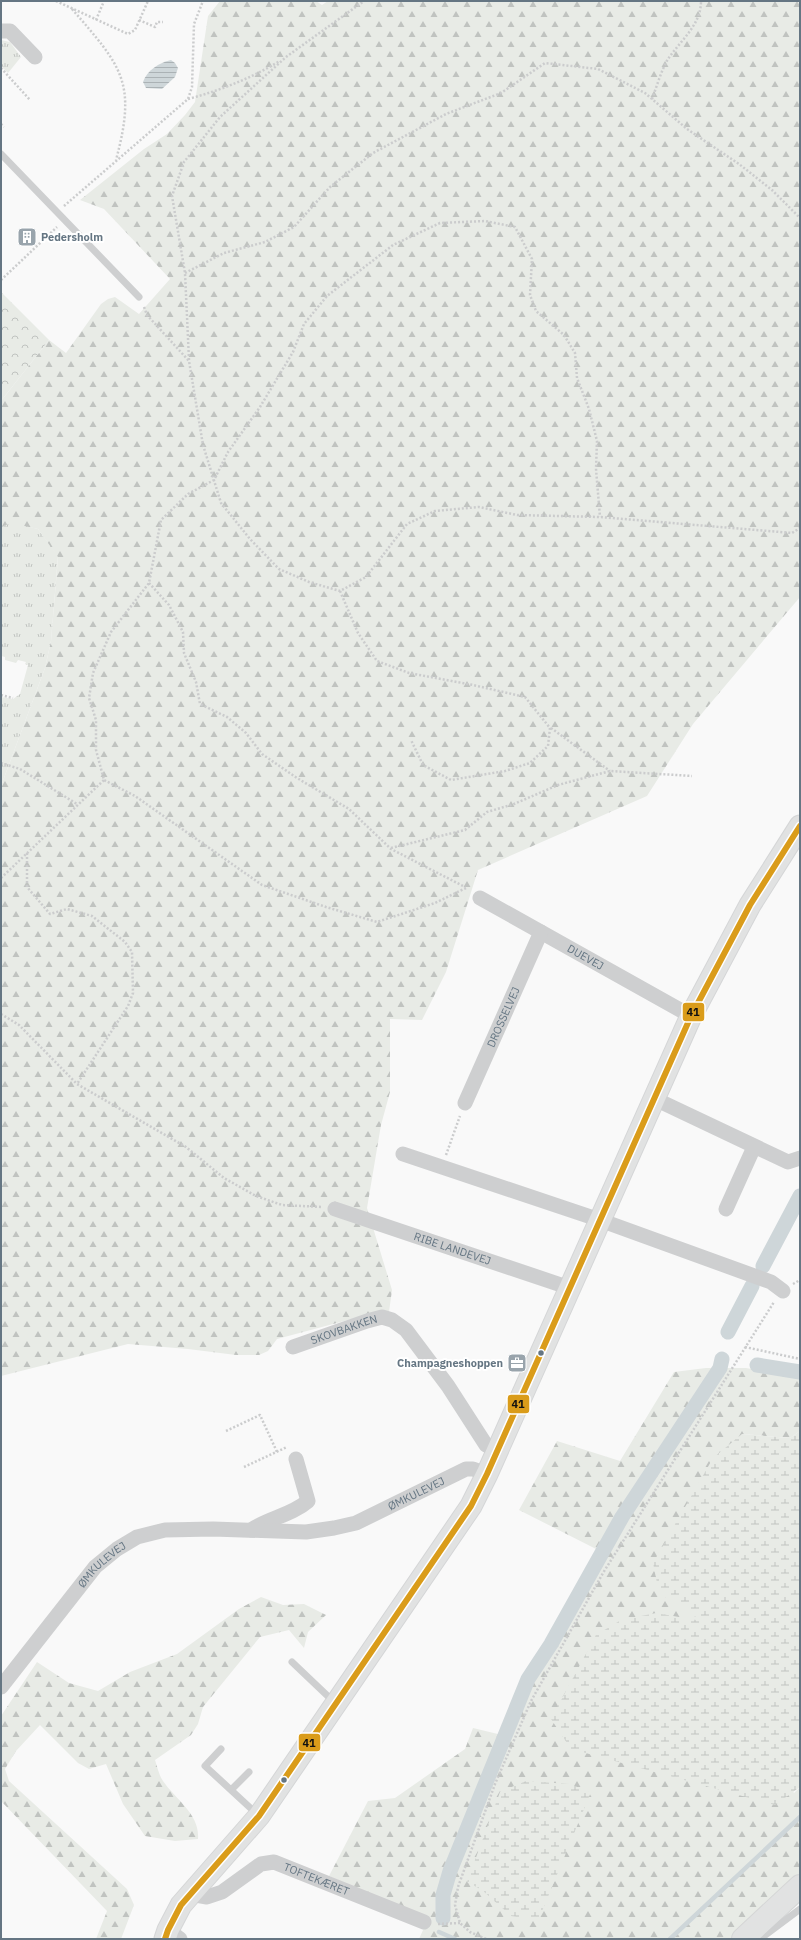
<svg xmlns="http://www.w3.org/2000/svg" width="801" height="1940" viewBox="0 0 801 1940" font-family="'IBM Plex Sans',sans-serif">
	<style>
		.grass { fill: url(#grass-tufts) }
		.forest { fill: url(#forest-firs) }
		.wetland { fill: url(#wetland-marsh) }
		.park { fill: url(#park-crowns) }
		.water { fill: url(#water-rules) }
		.lines { fill: none; stroke-linecap: round; stroke-linejoin: round }
		.stream { stroke: #ced6d9; stroke-width: 4.5 }
		.canal { stroke: #ced6d9; stroke-width: 15 }
		.secondary-casing { stroke: #d5d6d7; stroke-width: 23 }
		.highway-casing { stroke: #d5d6d6; stroke-width: 24 }
		.path { stroke: #cbcccd; stroke-width: 2.5; stroke-dasharray: 2 2; stroke-linecap: butt }
		.lane { stroke: #cecfd0; stroke-width: 7 }
		.street { stroke: #cecfd0; stroke-width: 15 }
		.secondary { stroke: #e1e2e2; stroke-width: 21 }
		.highway { stroke: #e1e2e2; stroke-width: 22 }
		.bus-1-casing { stroke: #fff; stroke-width: 9 }
		.bus-1 { stroke: #da9c1a; stroke-width: 6 }
		.bus-dot { fill: #657683; stroke: #fff; stroke-width: 1.5 }
		.labels { text-anchor: middle; dominant-baseline: central; stroke-width: 4; stroke-linejoin: round; paint-order: stroke }
		.poi-label { font-size: 11px; font-weight: bold; fill: #657683; stroke: #fff; text-anchor: start }
		.street-label { font-size: 11px; fill: #657683; stroke: #fff }
		.line-badge { stroke: #fff; stroke-width: 1.5 }
		.pale-badge-label { font-size: 11px; text-anchor: middle; font-weight: bold; fill: #111 }
	</style>
	<defs>
		<pattern id="grass-tufts" width="24" height="20" patternUnits="userSpaceOnUse"><rect width="24" height="20" fill="#e8ebe6"/><path d="M3 7l-1-3M5 7V3M7 7l1-3M15 17l-1-3M17 17v-4M19 17l1-3" fill="none" stroke="#c0c3c0"/></pattern>
		<pattern id="forest-firs" width="22" height="20" patternUnits="userSpaceOnUse"><rect width="22" height="20" fill="#e8ebe6"/><path d="M5 1l3.5 6h-7zM16 11l3.5 6h-7z" fill="#c0c3c0"/></pattern>
		<pattern id="wetland-marsh" width="20" height="14" patternUnits="userSpaceOnUse"><rect width="20" height="14" fill="#e8ebe6"/><path d="M1 5h8M5 5V1M11 12h8M15 12V8" fill="none" stroke="#c0c3c0"/></pattern>
		<pattern id="park-crowns" width="20" height="18" patternUnits="userSpaceOnUse"><rect width="20" height="18" fill="#e8ebe6"/><path d="M2 6a3 3 0 1 1 6 0M12 15a3 3 0 1 1 6 0" fill="none" stroke="#c0c3c0"/></pattern>
		<pattern id="water-rules" width="6" height="5" patternUnits="userSpaceOnUse"><rect width="6" height="5" fill="#ced6d9"/><path d="M0 2.5h6" fill="none" stroke="#abb2b5"/></pattern>
	</defs>
	<rect width="100%" height="100%" fill="#f9f9f9"/>
	<!-- grass -->
	<path class="grass" d="M 1,40 L 10,42 L 21,57 L 8,73 L 1,66 Z
		M 11,522 L 38,529 L 58,556 L 51,641 L 45,668 L 1,786 L 1,697 L 13,699 L 20,694 L 28,665 L 25,664 L 26,662 L 18,660 L 16,663 L 5,660 L 5,657 L 1,656 L 1,527 Z"/>
	<!-- forest -->
	<path class="forest" d="M 220,1 L 316,1 L 322,5 L 328,1 L 800,1 L 800,597 L 693,724 L 647,796 L 478,870 L 446,972 L 422,1020 L 390,1019 L 390,1092 L 381,1125 L 367,1208 L 392,1290 L 389,1312 L 378,1312 L 277,1339 L 268,1351 L 259,1355 L 236,1355 L 188,1349 L 128,1344 L 1,1376 L 1,786 L 45,668 L 51,641 L 58,557 L 38,529 L 11,523 L 1,527 L 1,401 L 49,340 L 66,353 L 101,304 L 108,299 L 115,297 L 139,314 L 170,279 L 104,209 L 80,200 L 144,149 L 167,134 L 185,115 L 195,102 L 208,16 Z
		M 706,1368 L 746,1368 L 800,1378 L 800,1431 L 790,1438 L 742,1434 L 703,1621 L 794,1793 L 800,1787 L 800,1873 L 731,1939 L 419,1939 L 428,1919 L 329,1876 L 368,1801 L 395,1798 L 465,1749 L 473,1728 L 502,1735 L 600,1551 L 519,1510 L 557,1441 L 620,1461 L 674,1372 Z
		M 261,1597 L 283,1605 L 304,1604 L 326,1615 L 308,1632 L 304,1648 L 289,1630 L 260,1637 L 203,1707 L 198,1724 L 191,1735 L 155,1760 C 157,1766 159,1775 163,1781 C 176,1800 200,1814 198,1839 L 175,1841 L 145,1836 L 123,1804 L 106,1764 L 89,1769 L 78,1763 L 40,1725 L 16,1751 L 5,1769 L 9,1781 L 127,1889 L 134,1905 L 121,1939 L 96,1939 L 107,1911 L 1,1801 L 1,1716 L 37,1662 L 69,1683 L 98,1691 L 130,1672 L 177,1654 L 239,1609 Z"/>
	<!-- wetland -->
	<path class="wetland" d="M 800,1431 L 800,1787 L 775,1805 L 571,1749 L 551,1719 L 596,1635 L 621,1620 L 656,1613 L 702,1621 L 659,1593 L 653,1563 L 713,1458 L 742,1434 L 790,1438 Z
		M 526,1781 L 569,1784 L 591,1792 L 538,1921 L 511,1916 L 482,1890 L 467,1882 L 500,1792 Z"/>
	<!-- park -->
	<path class="park" d="M 1,292 L 49,340 L 1,401 Z"/>
	<!-- water -->
	<path class="water" d="M 171,60 L 175,63 L 178,68 L 175,77 L 162,89 L 146,88 L 143,82 C 147,70 159,63 171,60 Z"/>
	<g class="lines">
		<!-- stream -->
		<path class="stream" d="M 439,1932 L 455,1939
			M 670,1939 L 800,1817"/>
		<!-- canal -->
		<path class="canal" d="M 763,1266 L 800,1196
			M 728,1332 L 752,1286
			M 757,1365 L 800,1372
			M 443,1918 L 443,1895 L 450,1871 L 528,1679 L 551,1644 L 622,1517 L 720,1368 L 722,1359"/>
		<defs>
			<path id="secondary" d="M 165,1939 L 168,1930 L 181,1905 L 259,1816 L 471,1506 L 487,1474 L 691,1016 L 750,905 L 800,826"/>
			<path id="highway" d="M 743,1939 L 800,1886"/>
		</defs>
		<!-- secondary casing -->
		<use href="#secondary" class="secondary-casing"/>
		<!-- highway casing -->
		<use href="#highway" class="highway-casing"/>
		<!-- path -->
		<path class="path" d="M 56,1 L 128,34 L 135,30 L 148,1
			M 72,9 C 122,67 137,82 116,160
			M 96,20 L 104,1
			M 139,20 L 155,27 L 157,22 L 163,22
			M 1,68 L 30,100
			M 188,99 C 222,90 251,78 280,61
			M 652,99 C 657,86 661,71 668,59 C 681,40 701,25 701,1
			M 1,124 L 4,127
			M 64,206 L 188,99 L 192,87 L 194,24 L 203,1
			M 185,273 L 224,253 L 265,242 L 294,227 L 330,187 L 373,153 L 446,114 L 501,93 L 545,63 L 598,69 L 645,93 L 687,129 L 739,164 L 772,190 L 800,218
			M 1,280 L 57,227
			M 144,307 L 147,315 L 189,361 L 203,445 L 221,503 L 250,539 L 279,569 L 309,582 L 340,591 L 366,577 L 407,524 L 435,511 L 479,507 L 517,515 L 600,517 L 792,533 L 800,528
			M 189,360 L 185,273 L 172,196 L 184,162 L 220,117 L 286,57 L 364,1
			M 149,583 L 169,605 L 183,632 L 184,653 L 196,682 L 200,704 L 227,717 L 246,733 L 262,754 L 297,778 L 349,809 L 391,849 L 465,887
			M 340,591 L 358,633 L 377,661 L 409,673 L 473,685 L 525,697 L 550,728 L 548,746 L 530,763 L 505,771 L 451,780 L 423,765 L 411,740
			M 1,695 L 13,698
			M 551,728 L 610,771
			M 1,763 L 20,769 L 77,804
			M 391,848 L 465,830 L 487,812 L 514,804 L 558,785 L 610,771 L 692,776
			M 27,853 L 27,887 L 50,914 L 67,909 L 92,916 L 125,942 L 132,952 L 133,993 L 128,1006 L 77,1084
			M 1,878 L 104,780
			M 466,888 L 435,903 L 377,922 L 326,907 L 262,885 L 135,796 L 104,780 L 96,750 L 96,720 L 89,698 L 93,673 L 111,632 L 149,583 L 161,520 L 188,494 L 214,480 L 228,452 L 260,407 L 293,352 L 304,324 L 327,296 L 393,245 L 440,223 L 485,221 L 515,227 L 532,259 L 530,295 L 536,311 L 564,335 L 575,353 L 577,378 L 589,409 L 597,441 L 596,469 L 600,517
			M 1,1014 L 19,1025 L 77,1084 L 186,1147 L 224,1178 L 256,1196 L 282,1205 L 322,1207
			M 446,1155 L 460,1116
			M 793,1284 L 800,1280
			M 745,1347 L 800,1359
			M 226,1431 L 260,1415 L 277,1452
			M 244,1467 L 287,1447
			M 438,1924 L 460,1923
			M 486,1939 L 470,1932 L 460,1923 L 455,1905 L 458,1887 L 495,1784 L 531,1701 L 603,1573 L 774,1302"/>
		<!-- lane -->
		<path class="lane" d="M 1,154 L 139,297
			M 292,1662 L 334,1702
			M 221,1749 L 205,1766 L 258,1815
			M 231,1790 L 249,1772
			M 760,1939 L 800,1909"/>
		<!-- street -->
		<g class="street">
			<path d="M 1,31 L 10,31 L 35,57"/>
			<path id="s1" d="M 480,898 L 691,1016"/>
			<path d="M 655,1099 L 788,1162 L 800,1158"/>
			<path id="s2" d="M 465,1103 L 541,932"/>
			<path d="M 403,1154 L 600,1220 L 771,1282 L 783,1291"/>
			<path id="s3" d="M 335,1209 L 570,1288"/>
			<path d="M 726,1209 L 754,1147"/>
			<path id="s4" d="M 293,1347 L 367,1321 L 382,1317 L 392,1320 L 406,1330 L 448,1386 L 486,1445 L 497,1451"/>
			<path d="M 251,1530 C 269,1518 292,1515 308,1501 L 296,1459"/>
			<path id="s5" d="M 1,1687 L 95,1567 L 117,1549 L 137,1537 L 165,1530 L 213,1529 L 306,1532 L 334,1528 L 356,1523 L 466,1469 L 473,1469 L 487,1474"/>
			<path id="s6" d="M 190,1894 L 207,1897 L 222,1892 L 261,1864 L 274,1862 L 424,1922"/>
			<path d="M 168,1930 L 180,1939"/>
		</g>
		<!-- secondary -->
		<use href="#secondary" class="secondary"/>
		<!-- highway -->
		<use href="#highway" class="highway"/>
		<defs>
			<path id="bus-1" d="M 165,1939 L 168,1930 L 181,1905 L 259,1816 L 471,1506 L 487,1474 L 691,1016 L 750,905 L 800,826"/>
		</defs>
		<!-- bus-1 casing -->
		<use href="#bus-1" class="bus-1-casing"/>
		<!-- bus-1 -->
		<use href="#bus-1" class="bus-1"/>
	</g>
	<!-- icons -->
	<defs>
		<symbol id="building-square" viewBox="-11 -11 22 22"><rect x="-9" y="-9" width="18" height="18" rx="4" fill="#99a4ac" stroke="#fff"/><path d="M-4-6H4V6H1V3H-1V6H-4ZM-2.5-4.3h1.7v1.8h-1.7ZM.8-4.3h1.7v1.8H.8ZM-2.5-1h1.7V.8h-1.7ZM.8-1h1.7V.8H.8Z" fill="#fff"/></symbol>
		<symbol id="office-square" viewBox="-11 -11 22 22"><rect x="-9" y="-9" width="18" height="18" rx="4" fill="#99a4ac" stroke="#fff"/><path d="M-6-3h4V-5.5h4V-3h4V5H-6ZM-1-4.5V-3h2v-1.5ZM-6 0V1H6V0Z" fill="#fff"/></symbol>
	</defs>
	<g fill-rule="evenodd">
		<use href="#building-square" x="16" y="226" width="22" height="22"/>
		<use href="#office-square" x="506" y="1352" width="22" height="22"/>
	</g>
	<!-- markers -->
	<g class="bus-dot">
		<circle cx="541" cy="1353" r="3.5"/>
		<circle cx="284" cy="1780" r="3.5"/>
	</g>
	<g class="labels">
		<!-- poi labels -->
		<g class="poi-label">
			<text x="41" y="237">Pedersholm</text>
			<text x="503" y="1363" text-anchor="end">Champagneshoppen</text>
		</g>
		<!-- street labels -->
		<g class="street-label">
			<text stroke="none"><textPath href="#s1" startOffset="121">DUEVEJ</textPath></text>
			<text stroke="none"><textPath href="#s2" startOffset="94">DROSSELVEJ</textPath></text>
			<text stroke="none"><textPath href="#s3" startOffset="124">RIBE LANDEVEJ</textPath></text>
			<text stroke="none"><textPath href="#s4" startOffset="54">SKOVBAKKEN</textPath></text>
			<text stroke="none"><textPath href="#s5" startOffset="492">ØMKULEVEJ</textPath></text>
			<text stroke="none"><textPath href="#s5" startOffset="159">ØMKULEVEJ</textPath></text>
			<text stroke="none"><textPath href="#s6" startOffset="140">TOFTEKÆRET</textPath></text>
		</g>
	</g>
	<g class="line-badge">
		<rect x="682" y="1002" width="23" height="20" rx="4" fill="#da9c1a"/>
		<rect x="507" y="1394" width="23" height="20" rx="4" fill="#da9c1a"/>
		<rect x="298" y="1733" width="23" height="19" rx="4" fill="#da9c1a"/>
	</g>
	<g class="pale-badge-label">
		<text x="693" y="1016">41</text>
		<text x="518" y="1408">41</text>
		<text x="309" y="1747">41</text>
	</g>
	<!-- border -->
	<rect width="801" height="1940" fill="none" stroke="#657683" stroke-width="4"/>
</svg>
